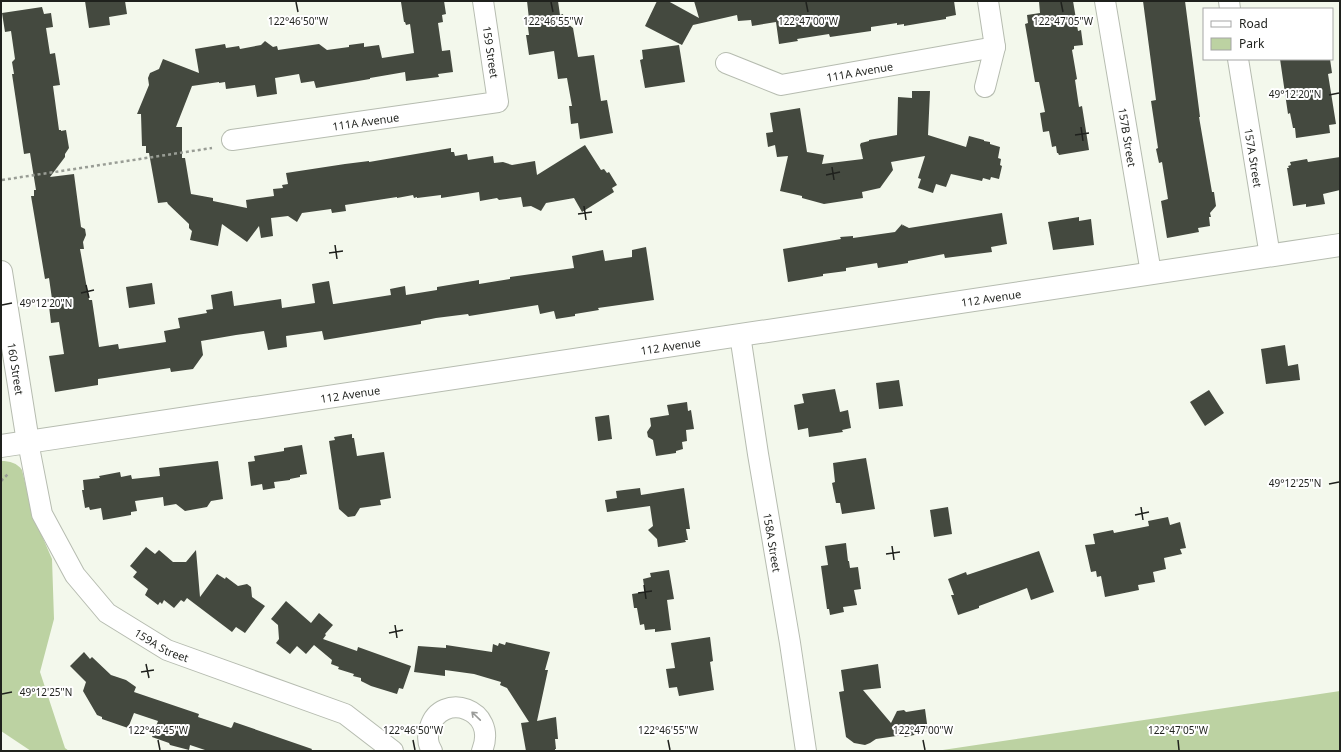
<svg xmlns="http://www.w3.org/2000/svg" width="1341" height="752" viewBox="0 0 1341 752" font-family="'Noto Sans',sans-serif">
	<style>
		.green { fill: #bcd2a2 }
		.building { fill: #44493f }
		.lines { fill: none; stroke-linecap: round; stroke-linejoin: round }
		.street-casing { stroke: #b6bcb0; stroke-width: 22 }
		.secondary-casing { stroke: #b6bcb0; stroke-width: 24 }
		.path { stroke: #999d95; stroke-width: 2.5; stroke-dasharray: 3 3; stroke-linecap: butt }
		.street { stroke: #fff; stroke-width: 20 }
		.secondary { stroke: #fff; stroke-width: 22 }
		.oneway { stroke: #9a9b99 }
		.ticks { fill: none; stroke: #1f211d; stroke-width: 1.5 }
		.labels { text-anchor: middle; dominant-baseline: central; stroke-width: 4; stroke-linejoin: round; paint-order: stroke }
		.street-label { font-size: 11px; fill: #1f211d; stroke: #fff }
		.ticks-label { font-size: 10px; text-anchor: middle; fill: #1f211d; stroke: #fff; stroke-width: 4; stroke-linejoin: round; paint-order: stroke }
	</style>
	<rect width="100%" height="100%" fill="#f3f8ec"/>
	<!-- green -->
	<path class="green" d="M 1,461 C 10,461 17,463 22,470 L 33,515 L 52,559 L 54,619 L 40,672 L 65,748 L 69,751 L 31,751 L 1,731 Z
		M 1340,691 L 1340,751 L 936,751 Z"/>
	<!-- building -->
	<path class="building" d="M 85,1 L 125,1 L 127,14 L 109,17 L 110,25 L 89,28 Z
		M 402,1 L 444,1 L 446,14 L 442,15 L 443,22 L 438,23 L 442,51 L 450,50 L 453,72 L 438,74 L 439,77 L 406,81 L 405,72 L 370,78 L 370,79 L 316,88 L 314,81 L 301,83 L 299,74 L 275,78 L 277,94 L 257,97 L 255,85 L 226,89 L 225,82 L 219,83 L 219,82 L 192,86 L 176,127 L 182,127 L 182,158 L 185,158 L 191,194 L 213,198 L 213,201 L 247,208 L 246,200 L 274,196 L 273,189 L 283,188 L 282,185 L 288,184 L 286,173 L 345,164 L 369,161 L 369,162 L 451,148 L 451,152 L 454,152 L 455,156 L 467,154 L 468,160 L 493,156 L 494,163 L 503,162 L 512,165 L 535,161 L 537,175 L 585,145 L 601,170 L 604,169 L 607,173 L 609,172 L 617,185 L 612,188 L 614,192 L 582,212 L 574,198 L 546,203 L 541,211 L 531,206 L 523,207 L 521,197 L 499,200 L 497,198 L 480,201 L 479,192 L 441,198 L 441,195 L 417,198 L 417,197 L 414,198 L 413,195 L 397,198 L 397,197 L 345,205 L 346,211 L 332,213 L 331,209 L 302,213 L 297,222 L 288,216 L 271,218 L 273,236 L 261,238 L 259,226 L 247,242 L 222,224 L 218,246 L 190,240 L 192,231 L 189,228 L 189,224 L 168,204 L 167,202 L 158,203 L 149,153 L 146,153 L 146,146 L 142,146 L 141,114 L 137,114 L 149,85 L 148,78 L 150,73 L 159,69 L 163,59 L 199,73 L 195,49 L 225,44 L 226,48 L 239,46 L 240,49 L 261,45 L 265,41 L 273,47 L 277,46 L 278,50 L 319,44 L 327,50 L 349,47 L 349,45 L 364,43 L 364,47 L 379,45 L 382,58 L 414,53 L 410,24 L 406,25 L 405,22 L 404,22 L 401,2 Z
		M 527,1 L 558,1 L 560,15 L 563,14 L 564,21 L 573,28 L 578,57 L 594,55 L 601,101 L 607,100 L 613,133 L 580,139 L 578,123 L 571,124 L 569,106 L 572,106 L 567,78 L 558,79 L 554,51 L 529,55 L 526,35 L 529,35 L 527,20 L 529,19 Z
		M 657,1 L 668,1 L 699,18 L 694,1 L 954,1 L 956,15 L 946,17 L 946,19 L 904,26 L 904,24 L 897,25 L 897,23 L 871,27 L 871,31 L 830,37 L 829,34 L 797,39 L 798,41 L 779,44 L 776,22 L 752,26 L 751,20 L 738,21 L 737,15 L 693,25 L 682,45 L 645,26 Z
		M 1039,1 L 1073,1 L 1078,31 L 1081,30 L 1083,45 L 1074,46 L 1074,49 L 1072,50 L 1077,79 L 1075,80 L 1079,107 L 1082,106 L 1089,150 L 1059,155 L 1058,153 L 1057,153 L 1056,146 L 1052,147 L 1049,131 L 1043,132 L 1040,113 L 1045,112 L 1039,82 L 1035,82 L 1025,24 L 1028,23 L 1027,15 L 1040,13 Z
		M 1143,1 L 1185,1 L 1200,117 L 1199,117 L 1212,192 L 1214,192 L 1216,206 L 1210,213 L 1211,217 L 1209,217 L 1210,226 L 1198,228 L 1199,232 L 1167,238 L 1161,201 L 1168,199 L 1162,162 L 1159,163 L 1156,149 L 1158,148 L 1151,101 L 1156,100 Z
		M 42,7 L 44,14 L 51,13 L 53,27 L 46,28 L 50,54 L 55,53 L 60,85 L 53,86 L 59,130 L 61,130 L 61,131 L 66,130 L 69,148 L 65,154 L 65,157 L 50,177 L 74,174 L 81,227 L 85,229 L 86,235 L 83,242 L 84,249 L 80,249 L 89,300 L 92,300 L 99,347 L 118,344 L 119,349 L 166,342 L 164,331 L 180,328 L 178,318 L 207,313 L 206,310 L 213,309 L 211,295 L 232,291 L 234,306 L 281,299 L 282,308 L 315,303 L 312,284 L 329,281 L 333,304 L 334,304 L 391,295 L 390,289 L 405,286 L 406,295 L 437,290 L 437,287 L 479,280 L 479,284 L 510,279 L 510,277 L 574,268 L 572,256 L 603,250 L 605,261 L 632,257 L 632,250 L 646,247 L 654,300 L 598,308 L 599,310 L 575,314 L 575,316 L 556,319 L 554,311 L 540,314 L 538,305 L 469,316 L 468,314 L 436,318 L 421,321 L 421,324 L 324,340 L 322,331 L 286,336 L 287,347 L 268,350 L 264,331 L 236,335 L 201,341 L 203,355 L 193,369 L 171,372 L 170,368 L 98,379 L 98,385 L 55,392 L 49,356 L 64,354 L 59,322 L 51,323 L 49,306 L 53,306 L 49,278 L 45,279 L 31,196 L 34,196 L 34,190 L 36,190 L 30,153 L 24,154 L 12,74 L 14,74 L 12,62 L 15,59 L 11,31 L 5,32 L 2,13 Z
		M 679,45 L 685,82 L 645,88 L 640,60 L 643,59 L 642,50 Z
		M 1280,59 L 1330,59 L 1332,73 L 1328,74 L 1336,124 L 1329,125 L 1330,133 L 1296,138 L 1295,128 L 1293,128 L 1290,113 L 1288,114 Z
		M 912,91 L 930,91 L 928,135 L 966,147 L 969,136 L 984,140 L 984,141 L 990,142 L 990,144 L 1000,147 L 998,158 L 1001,159 L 1000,165 L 1002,166 L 999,179 L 991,177 L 990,180 L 983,178 L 982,181 L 951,174 L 946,187 L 936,184 L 933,193 L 918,188 L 921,179 L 918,178 L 925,156 L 891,162 L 893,170 L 880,188 L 862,192 L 863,198 L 824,204 L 802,198 L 802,196 L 780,191 L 788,156 L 777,157 L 775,145 L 768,147 L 766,133 L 773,132 L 770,113 L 800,108 L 807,152 L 824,155 L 822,164 L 863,159 L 860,145 L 861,143 L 869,141 L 869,140 L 897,135 L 898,97 L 912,98 Z
		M 1340,157 L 1340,190 L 1323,194 L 1325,204 L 1306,207 L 1306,204 L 1293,206 L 1287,168 L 1289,168 L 1288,166 L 1291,165 L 1290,162 L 1307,159 L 1308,162 Z
		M 1002,213 L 1007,244 L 991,247 L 992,252 L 945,258 L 944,254 L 908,261 L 908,263 L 878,268 L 877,263 L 846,268 L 846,271 L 823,274 L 823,276 L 788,282 L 783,249 L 841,239 L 840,237 L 853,236 L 853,238 L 895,232 L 902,224 L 903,226 L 903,225 L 909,228 Z
		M 1079,217 L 1079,221 L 1091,219 L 1094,245 L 1053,250 L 1048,222 Z
		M 152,283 L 155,304 L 129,308 L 126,287 Z
		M 1285,345 L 1288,366 L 1298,364 L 1300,380 L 1266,384 L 1261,349 Z
		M 899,380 L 903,406 L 879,409 L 876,383 Z
		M 835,389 L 840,412 L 848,410 L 851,428 L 842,430 L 843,432 L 809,437 L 808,428 L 798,430 L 794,405 L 804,403 L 802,394 Z
		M 1209,390 L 1224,413 L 1205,426 L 1190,402 Z
		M 687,402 L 688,411 L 691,410 L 694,429 L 686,430 L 687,441 L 682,442 L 683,449 L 676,451 L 676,453 L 656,456 L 653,440 L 648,437 L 647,432 L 651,426 L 650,418 L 669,415 L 667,405 Z
		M 609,415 L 612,439 L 598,441 L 595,417 Z
		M 352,434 L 352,438 L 354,438 L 357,456 L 384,452 L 391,498 L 380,500 L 381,505 L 360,508 L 355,516 L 348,517 L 339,509 L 329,441 L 335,440 L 334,437 Z
		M 302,445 L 307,474 L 300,475 L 300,477 L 290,479 L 290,480 L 274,482 L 275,488 L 263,490 L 262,484 L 251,486 L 248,462 L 255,461 L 254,456 L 284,451 L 284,448 Z
		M 866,458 L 875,509 L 842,514 L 840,503 L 836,503 L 832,483 L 835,482 L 833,463 Z
		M 218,461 L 223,499 L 211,501 L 207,507 L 185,511 L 176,504 L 164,506 L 163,497 L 135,501 L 137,511 L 131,512 L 131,515 L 103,520 L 101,508 L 90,510 L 89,507 L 85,508 L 82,490 L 84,490 L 83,480 L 100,478 L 99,476 L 120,472 L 121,477 L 131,475 L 132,479 L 160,476 L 159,468 Z
		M 640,488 L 641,495 L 684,488 L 690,529 L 686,529 L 688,540 L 685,540 L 686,542 L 658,547 L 657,539 L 648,530 L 653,526 L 650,506 L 607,512 L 605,500 L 617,498 L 616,491 Z
		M 948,507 L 952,534 L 934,537 L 930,510 Z
		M 1168,517 L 1170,525 L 1180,522 L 1186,548 L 1180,549 L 1182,554 L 1164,558 L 1166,569 L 1153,572 L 1155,582 L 1138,585 L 1139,590 L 1105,597 L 1101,576 L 1097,577 L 1096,571 L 1091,572 L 1085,545 L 1095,544 L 1093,534 L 1113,530 L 1114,533 L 1149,526 L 1148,521 Z
		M 846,543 L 848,561 L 849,561 L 850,568 L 858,567 L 861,589 L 854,590 L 857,605 L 843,607 L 844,612 L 830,615 L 829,609 L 827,609 L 821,566 L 828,565 L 825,546 Z
		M 146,547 L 155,554 L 159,550 L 173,562 L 186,562 L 196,550 L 200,597 L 217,574 L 225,579 L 226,577 L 238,586 L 247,584 L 251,587 L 252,597 L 265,606 L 245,633 L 236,627 L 232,632 L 187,598 L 184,602 L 181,600 L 174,608 L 164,600 L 162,604 L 160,602 L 158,605 L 145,595 L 148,589 L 133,577 L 137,572 L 130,566 Z
		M 1039,551 L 1054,592 L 1031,600 L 1027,588 L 979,606 L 979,608 L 958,615 L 951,595 L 954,595 L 948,579 L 966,572 L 967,575 Z
		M 669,570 L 674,599 L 667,600 L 671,630 L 655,632 L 655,629 L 645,630 L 644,624 L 640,625 L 637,608 L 634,608 L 632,594 L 645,592 L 643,579 L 651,577 L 650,573 Z
		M 286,601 L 311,623 L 319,613 L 333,625 L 325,634 L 326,635 L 323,639 L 357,651 L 358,647 L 411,666 L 403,689 L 399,688 L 397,694 L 371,686 L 361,681 L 361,678 L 353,676 L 354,674 L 338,669 L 339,667 L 331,664 L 332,660 L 314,645 L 306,654 L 297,646 L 290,654 L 276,643 L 279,639 L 278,625 L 271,619 Z
		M 710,637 L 713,661 L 710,662 L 714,690 L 679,696 L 677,687 L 669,688 L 666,669 L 675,668 L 671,643 Z
		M 506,642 L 550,652 L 545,670 L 548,670 L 537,721 L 556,717 L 558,739 L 555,739 L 556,749 L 555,749 L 555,751 L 526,751 L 521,723 L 529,722 L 507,688 L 500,685 L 501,682 L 474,674 L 445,670 L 445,676 L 414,672 L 418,646 L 446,648 L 446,645 L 492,652 L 493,644 L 498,646 L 499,643 L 505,645 Z
		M 84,652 L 90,659 L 92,657 L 111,675 L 126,680 L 136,687 L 134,692 L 199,714 L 198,717 L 231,728 L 232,727 L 234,722 L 312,749 L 311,751 L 208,751 L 190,745 L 189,750 L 170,745 L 169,743 L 152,737 L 158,721 L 134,713 L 128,728 L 102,719 L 102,717 L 97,715 L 83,691 L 86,682 L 70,666 Z
		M 878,664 L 881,688 L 863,690 L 891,723 L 897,711 L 904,710 L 906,712 L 925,709 L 928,731 L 915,733 L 914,735 L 905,737 L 903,735 L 876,739 L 870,743 L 865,745 L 854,743 L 846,737 L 839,692 L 844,691 L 841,670 Z"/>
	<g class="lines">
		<defs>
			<g id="street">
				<path id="s1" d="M 1105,1 L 1151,273"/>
				<path d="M 1229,1 L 1230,9"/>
				<path id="s2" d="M 1238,59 L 1270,256"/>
				<path id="s3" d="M 726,63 L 781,85 L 995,47"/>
				<path d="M 985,87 L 995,47 L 988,1"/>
				<path id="s4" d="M 232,140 L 498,102 L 483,1"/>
				<path id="s5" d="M 740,335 L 758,454 L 790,643 L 806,751"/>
				<path id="s6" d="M 28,442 L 42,514 L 75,575 L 107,613 L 167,650 L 345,714 L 393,751"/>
				<path d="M 432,751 C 427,743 427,736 430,727 C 441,691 499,708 482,751"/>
			</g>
			<g id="secondary">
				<path id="s7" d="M 1,272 L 28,442"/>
				<path id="s8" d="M 1,446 L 1340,245"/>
			</g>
		</defs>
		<!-- street casing -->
		<use href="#street" class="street-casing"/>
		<!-- secondary casing -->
		<use href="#secondary" class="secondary-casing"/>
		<!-- path -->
		<path class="path" d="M 2,180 L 212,148
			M 1,481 L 9,473"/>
		<!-- street -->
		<use href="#street" class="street"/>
		<!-- secondary -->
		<use href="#secondary" class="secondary"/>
	</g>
	<!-- one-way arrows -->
	<defs><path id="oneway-shaft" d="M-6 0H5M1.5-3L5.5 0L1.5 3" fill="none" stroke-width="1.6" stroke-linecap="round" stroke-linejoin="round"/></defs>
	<use class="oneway" href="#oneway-shaft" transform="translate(476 716) rotate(-136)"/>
	<!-- ticks -->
	<path class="ticks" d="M 296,2 L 298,12M 551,2 L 553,12M 806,2 L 808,12M 1061,2 L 1063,12M 1329,95 L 1339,93M 1081,127 L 1083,141M 1075,135 L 1089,133M 832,167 L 834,180M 826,175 L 840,172M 584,206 L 586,220M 578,214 L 592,212M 335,245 L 337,259M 329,253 L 343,251M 86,285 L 89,298M 81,293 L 94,290M 2,305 L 12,303M 1329,484 L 1339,482M 1141,507 L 1143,520M 1135,515 L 1149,512M 892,546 L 894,560M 886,554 L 900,552M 644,585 L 646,599M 638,593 L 652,591M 395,625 L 397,638M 389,633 L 403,630M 146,664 L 149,678M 141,672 L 154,670M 2,694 L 12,692M 158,740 L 160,750M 413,740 L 415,750M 668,740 L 670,750M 923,740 L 925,750M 1178,740 L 1179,750"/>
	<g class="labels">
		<!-- street labels -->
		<g class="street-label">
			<text transform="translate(491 52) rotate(81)">159 Street</text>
			<text stroke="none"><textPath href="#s3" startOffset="139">111A Avenue</textPath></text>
			<text stroke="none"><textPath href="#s4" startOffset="135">111A Avenue</textPath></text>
			<text stroke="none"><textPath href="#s1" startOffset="138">157B Street</textPath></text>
			<text stroke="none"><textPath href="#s2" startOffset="100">157A Street</textPath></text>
			<text stroke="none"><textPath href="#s8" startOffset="1001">112 Avenue</textPath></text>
			<text stroke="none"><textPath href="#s8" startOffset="677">112 Avenue</textPath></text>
			<text stroke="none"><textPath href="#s7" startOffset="98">160 Street</textPath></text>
			<text stroke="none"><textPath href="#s8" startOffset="353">112 Avenue</textPath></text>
			<text stroke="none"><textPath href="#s5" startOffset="210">158A Street</textPath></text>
			<text stroke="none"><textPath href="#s6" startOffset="256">159A Street</textPath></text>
		</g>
	</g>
	<g class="ticks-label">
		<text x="298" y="25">122°46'50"W</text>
		<text x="553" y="25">122°46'55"W</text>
		<text x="808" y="25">122°47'00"W</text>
		<text x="1063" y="25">122°47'05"W</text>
		<text x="1295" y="98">49°12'20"N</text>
		<text x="46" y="307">49°12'20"N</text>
		<text x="1295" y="487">49°12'25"N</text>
		<text x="46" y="696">49°12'25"N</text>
		<text x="158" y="734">122°46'45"W</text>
		<text x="413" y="734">122°46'50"W</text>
		<text x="668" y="734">122°46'55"W</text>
		<text x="923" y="734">122°47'00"W</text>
		<text x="1178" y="734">122°47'05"W</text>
	</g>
	<!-- border -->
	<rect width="1341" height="752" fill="none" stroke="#1f211d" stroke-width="4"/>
	<!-- legend -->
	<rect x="1203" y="8" width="130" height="52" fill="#ffffff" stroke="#a5a6a5"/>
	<rect x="1211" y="21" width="20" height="6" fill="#ffffff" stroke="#a5a6a5"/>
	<text x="1239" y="28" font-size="12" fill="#1f211d">Road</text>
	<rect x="1211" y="38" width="20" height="12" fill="#bcd2a2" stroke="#a5a6a5"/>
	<text x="1239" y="48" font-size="12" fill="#1f211d">Park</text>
</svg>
